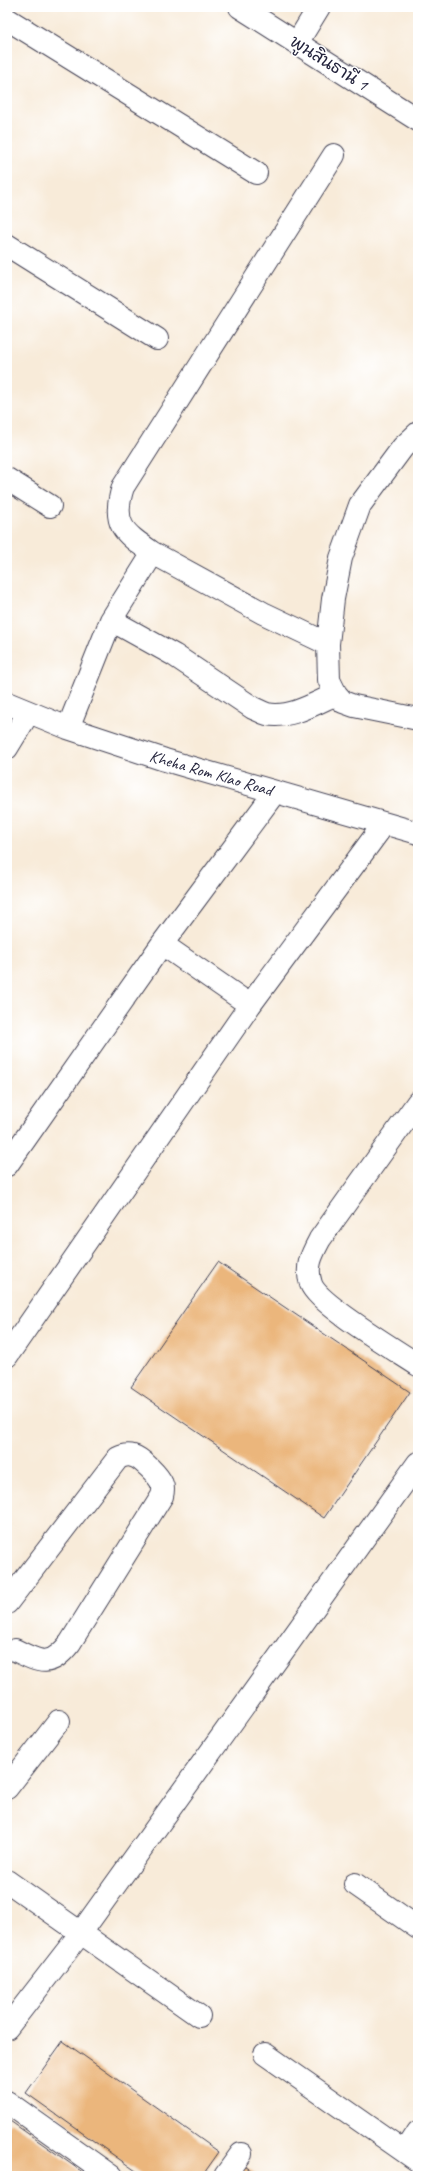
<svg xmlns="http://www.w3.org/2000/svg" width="425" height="2183" viewBox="0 0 425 2183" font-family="Caveat,'Playpen Sans Thai',sans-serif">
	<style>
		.building { fill: #ebb67c }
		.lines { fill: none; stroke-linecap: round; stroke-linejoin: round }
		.minor-casing { stroke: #424053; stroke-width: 24 }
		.minor { stroke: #fff; stroke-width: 22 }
		.labels { text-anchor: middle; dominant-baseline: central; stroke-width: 3; stroke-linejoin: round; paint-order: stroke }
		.street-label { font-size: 17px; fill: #22223b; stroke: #fff }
	</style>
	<rect width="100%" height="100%" fill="#fff"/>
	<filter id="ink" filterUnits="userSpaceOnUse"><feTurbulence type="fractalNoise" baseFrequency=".025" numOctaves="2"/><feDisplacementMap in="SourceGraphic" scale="8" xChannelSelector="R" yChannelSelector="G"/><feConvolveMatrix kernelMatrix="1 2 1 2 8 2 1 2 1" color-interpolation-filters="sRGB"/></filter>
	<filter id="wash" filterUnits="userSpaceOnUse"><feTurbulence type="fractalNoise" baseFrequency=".012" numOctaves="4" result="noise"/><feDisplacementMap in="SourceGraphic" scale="16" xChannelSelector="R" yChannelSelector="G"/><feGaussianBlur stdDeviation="0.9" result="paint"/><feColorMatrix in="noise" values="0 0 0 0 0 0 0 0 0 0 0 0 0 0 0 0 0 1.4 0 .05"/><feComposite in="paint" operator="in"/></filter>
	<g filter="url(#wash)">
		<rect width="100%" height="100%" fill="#f8ebd9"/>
		<g id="blocks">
			<!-- building -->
			<path class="building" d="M 218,1262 L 410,1392 L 324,1518 L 131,1387 Z
				M 63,2041 L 219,2152 L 202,2176 L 143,2176 L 26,2093 Z
				M 10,2121 L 88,2176 L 7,2176 L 7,2125 Z
				M 242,2164 L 259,2176 L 233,2176 Z"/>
		</g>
	</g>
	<g filter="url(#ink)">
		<use href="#blocks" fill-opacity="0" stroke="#424053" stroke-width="1"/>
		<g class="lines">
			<defs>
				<path id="minor" d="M 240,7 L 418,120
					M 7,19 L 256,173
					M 297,43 L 319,7
					M 7,245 L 157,339
					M 7,479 L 50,506
					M 153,553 C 124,533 111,525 123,487 L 334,155
					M 111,620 L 174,655 L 253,708 C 258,710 263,713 267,714 C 290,719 316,703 336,694
					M 328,644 L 329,680 L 336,694 L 343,702 L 354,706 L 418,719
					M 7,703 L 68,728 L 165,760 L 418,833
					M 68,728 L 111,620 L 153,553 L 263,613 L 328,644 L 333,599 L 341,558 L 360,505 L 403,447 L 418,433
					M 7,748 L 29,712
					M 162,944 L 250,1005
					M 418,1102 L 320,1239 C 312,1254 305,1266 311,1284 C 318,1304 397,1351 418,1365
					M 7,1165 L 162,944 L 275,792
					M 7,1356 L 250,1005 L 384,824
					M 7,1603 L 118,1458 C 122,1456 127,1454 133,1456 C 141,1458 159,1476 162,1484 C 164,1488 163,1492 162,1496 L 70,1643 C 50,1668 41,1663 15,1650
					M 7,1788 L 59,1721
					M 7,1881 L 199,2016
					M 355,1884 L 418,1928
					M 7,2028 L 80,1934 L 418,1463
					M 265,2054 L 418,2161
					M 7,2102 L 111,2176
					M 405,2152 L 418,2132
					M 225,2176 L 241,2154"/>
			</defs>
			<!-- minor casing -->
			<use href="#minor" class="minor-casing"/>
			<!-- minor -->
			<use href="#minor" class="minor"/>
		</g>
	</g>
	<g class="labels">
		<!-- street labels -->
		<g class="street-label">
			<text transform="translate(329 63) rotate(32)">พูนสินธานี 1</text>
			<text transform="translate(211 773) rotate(16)">Kheha Rom Klao Road</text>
		</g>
	</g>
	<!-- margin -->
	<rect width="425" height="2183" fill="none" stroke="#fff" stroke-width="24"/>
</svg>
